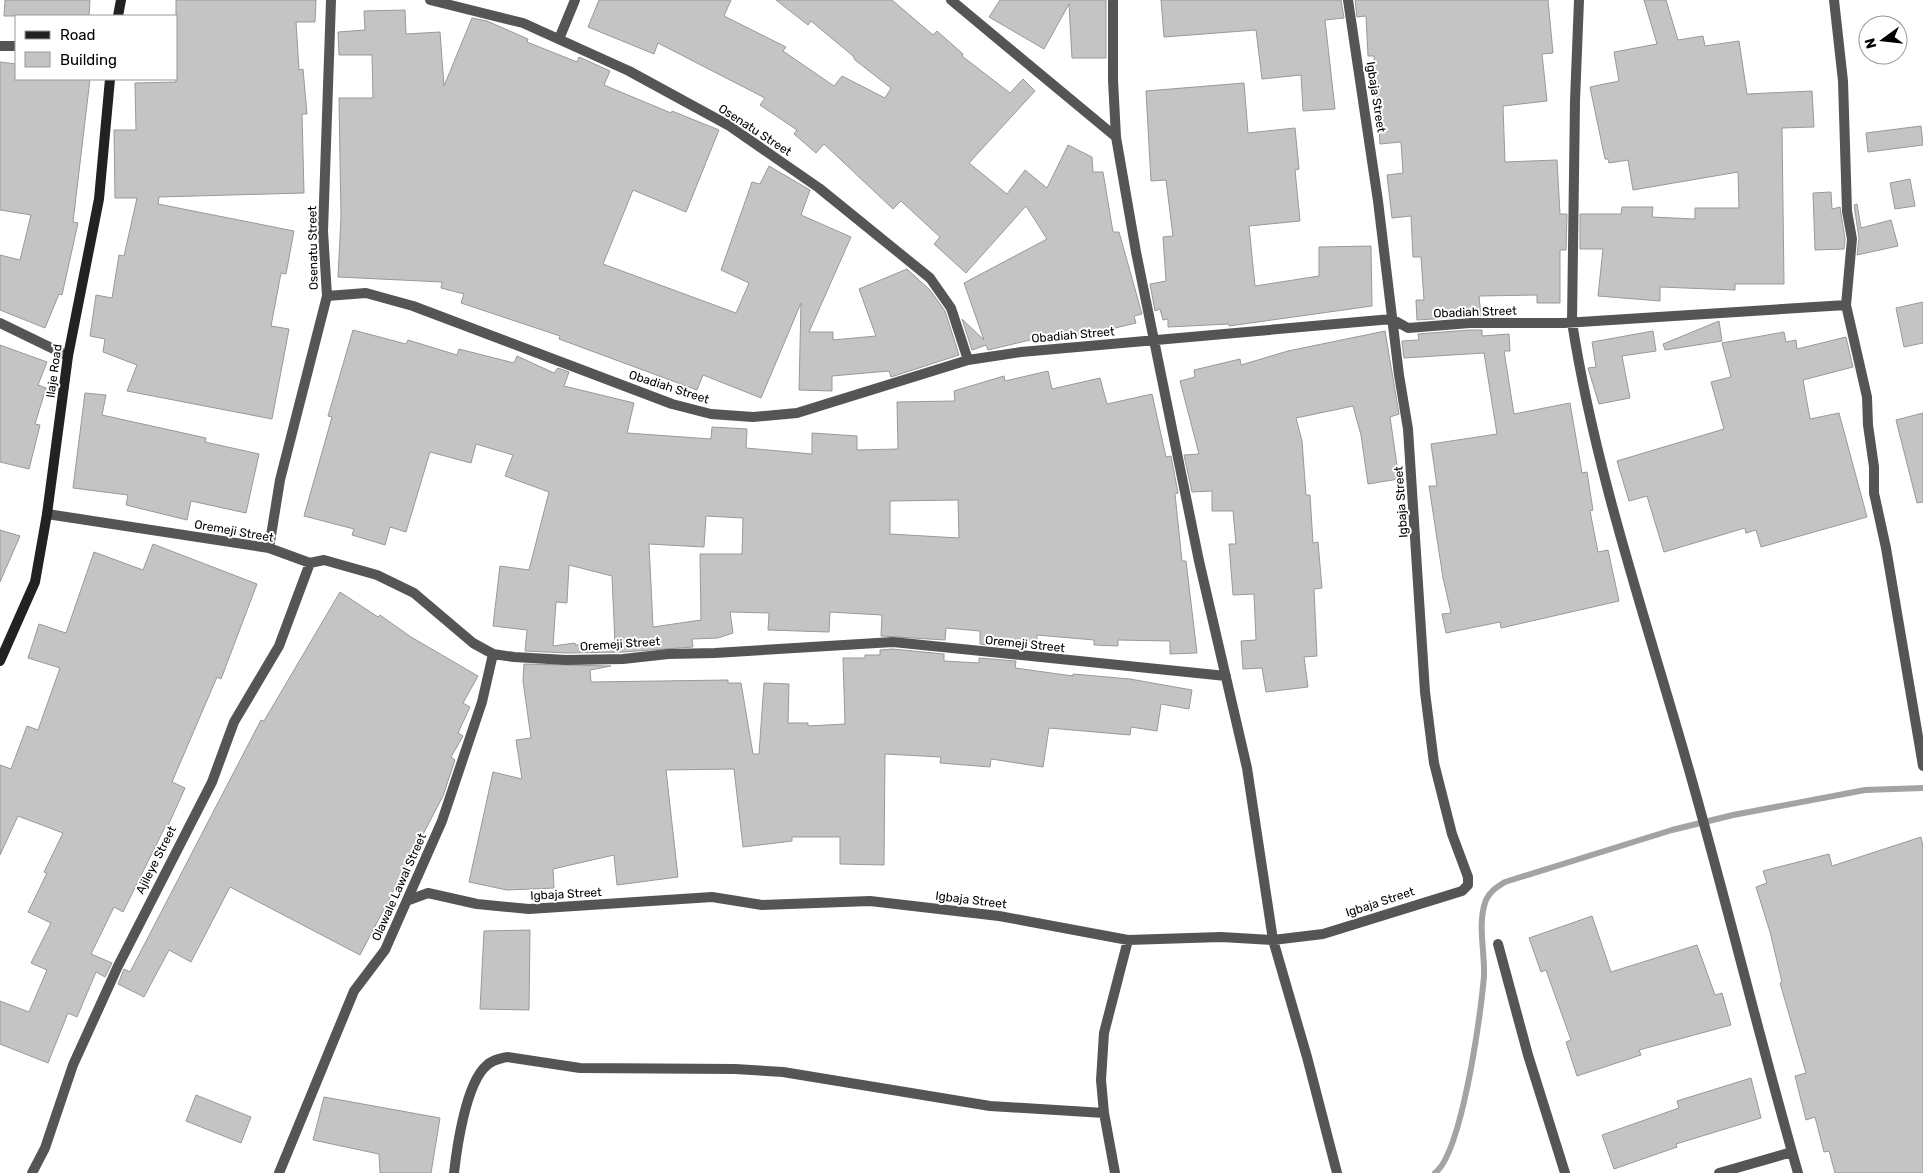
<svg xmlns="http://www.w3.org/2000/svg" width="1923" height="1173" viewBox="0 0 1923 1173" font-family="Rubik,sans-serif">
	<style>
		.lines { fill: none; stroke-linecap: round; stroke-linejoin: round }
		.stream { stroke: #a3a3a3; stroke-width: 6 }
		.building { fill: #c4c4c4; stroke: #999; fill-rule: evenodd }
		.street { stroke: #555; stroke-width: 10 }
		.secondary { stroke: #222; stroke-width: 10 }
		.labels { text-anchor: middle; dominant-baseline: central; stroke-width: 4; stroke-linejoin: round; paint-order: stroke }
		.street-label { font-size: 12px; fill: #000; stroke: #fff }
	</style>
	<rect width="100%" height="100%" fill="#fff"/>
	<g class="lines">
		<!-- stream -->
		<path class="stream" d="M 1435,1173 C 1462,1153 1481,1013 1484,976 C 1485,952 1477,923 1486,900 C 1490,891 1497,887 1505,882 L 1672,830 L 1733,815 L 1865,790 L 1923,788"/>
	</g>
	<!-- building -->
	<path class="building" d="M 5,0 L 90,0 L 89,16 L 4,16 Z
		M 176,0 L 316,0 L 315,22 L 296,22 L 299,70 L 303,69 L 307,114 L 302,114 L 304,193 L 159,197 L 158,204 L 294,231 L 286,274 L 281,273 L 271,326 L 289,329 L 272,419 L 127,391 L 137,365 L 103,352 L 105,339 L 90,336 L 96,295 L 112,298 L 119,255 L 124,256 L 137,198 L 115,198 L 114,130 L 136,130 L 135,83 L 176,82 Z
		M 599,0 L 731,0 L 724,16 L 786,47 L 783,51 L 834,86 L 842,76 L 885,98 L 891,88 L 855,60 L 853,56 L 811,21 L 808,25 L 776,0 L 892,0 L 933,35 L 937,31 L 963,54 L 962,56 L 1010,93 L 1023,79 L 1035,91 L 969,163 L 1007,194 L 1025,170 L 1047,188 L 1068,145 L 1092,157 L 1093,172 L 1103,172 L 1113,232 L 1119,232 L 1142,314 L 1134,316 L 1136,323 L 1082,336 L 1047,336 L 988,350 L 986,345 L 972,350 L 962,319 L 984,340 L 964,283 L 1047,239 L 1026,206 L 966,273 L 934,244 L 940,237 L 901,201 L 893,209 L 824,144 L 816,153 L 794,134 L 797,130 L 760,105 L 765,98 L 658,43 L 654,54 L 588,27 Z
		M 1000,0 L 1106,0 L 1106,58 L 1072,58 L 1069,4 L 1044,49 L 989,17 Z
		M 1161,0 L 1341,0 L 1344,18 L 1325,20 L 1335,109 L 1303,111 L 1301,75 L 1262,79 L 1256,30 L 1164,37 Z
		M 1355,0 L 1548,0 L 1553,53 L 1542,54 L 1547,101 L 1503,106 L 1505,162 L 1557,160 L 1560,214 L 1567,214 L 1566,250 L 1560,250 L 1560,303 L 1537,303 L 1537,295 L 1479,296 L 1481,316 L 1417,320 L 1416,300 L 1424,300 L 1421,257 L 1413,257 L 1411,216 L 1392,218 L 1387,175 L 1403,173 L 1401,142 L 1380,144 L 1374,56 L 1368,56 L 1366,16 L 1357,17 Z
		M 1644,0 L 1666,0 L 1678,40 L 1703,36 L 1705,46 L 1739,41 L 1747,94 L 1812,91 L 1814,127 L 1782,128 L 1784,284 L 1735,284 L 1735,290 L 1660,287 L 1660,301 L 1598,296 L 1603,249 L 1580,249 L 1580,214 L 1621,214 L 1622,207 L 1653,207 L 1652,217 L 1695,219 L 1695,208 L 1739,208 L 1738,172 L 1633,190 L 1628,160 L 1609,163 L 1608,159 L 1605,159 L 1590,87 L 1619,81 L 1614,52 L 1657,44 Z
		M 405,10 L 406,34 L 440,32 L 444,86 L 472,18 L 487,21 L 528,39 L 527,42 L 577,62 L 579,57 L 610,71 L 604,85 L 671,113 L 672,111 L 719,130 L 686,212 L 633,190 L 603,264 L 736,313 L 749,283 L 721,270 L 752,182 L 760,184 L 769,166 L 810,190 L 801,215 L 851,237 L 809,332 L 833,332 L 833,340 L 876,336 L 859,289 L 907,269 L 930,290 L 945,311 L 959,355 L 891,377 L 889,371 L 832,376 L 832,391 L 799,390 L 801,303 L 761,398 L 703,375 L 697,390 L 559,339 L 560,336 L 461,303 L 464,294 L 441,288 L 442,282 L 338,277 L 341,217 L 339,98 L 373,98 L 372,55 L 339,55 L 338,32 L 365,30 L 364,11 Z
		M 0,62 L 16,64 L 16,79 L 90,79 L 73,222 L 78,223 L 62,295 L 59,294 L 45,328 L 0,310 L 0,255 L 20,260 L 31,215 L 0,210 Z
		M 1244,83 L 1248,133 L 1295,128 L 1299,169 L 1295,170 L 1300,221 L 1249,226 L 1255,286 L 1319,276 L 1319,247 L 1371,246 L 1372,306 L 1229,326 L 1229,324 L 1168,327 L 1168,319 L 1163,320 L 1160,309 L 1155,311 L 1150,284 L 1166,281 L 1163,237 L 1173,236 L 1166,180 L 1151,181 L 1146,91 Z
		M 1921,126 L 1923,145 L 1868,152 L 1866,133 Z
		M 1910,179 L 1915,206 L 1895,209 L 1890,183 Z
		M 1831,192 L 1832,209 L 1840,207 L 1845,239 L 1844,249 L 1815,250 L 1813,193 Z
		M 1857,204 L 1861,228 L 1891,220 L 1898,246 L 1857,255 L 1859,238 L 1854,205 Z
		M 1923,302 L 1923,343 L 1904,347 L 1896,308 Z
		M 1719,321 L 1722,341 L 1665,350 L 1663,344 Z
		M 353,330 L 406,344 L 408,340 L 457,355 L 459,349 L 514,363 L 517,356 L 554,373 L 558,368 L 569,372 L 564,386 L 634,403 L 627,433 L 711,439 L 712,427 L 747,429 L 746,448 L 812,454 L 812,433 L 857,436 L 857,450 L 898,449 L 897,402 L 955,401 L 954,391 L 1004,376 L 1005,381 L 1048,371 L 1052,389 L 1100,378 L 1107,404 L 1152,394 L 1166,457 L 1171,456 L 1178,493 L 1175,494 L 1182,561 L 1186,561 L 1197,653 L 1170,654 L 1170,641 L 1118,640 L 1118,646 L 1094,645 L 1094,640 L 1037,635 L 1037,642 L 1017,640 L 1017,648 L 980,644 L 980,631 L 946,628 L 945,640 L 881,636 L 882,615 L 830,612 L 829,632 L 768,630 L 769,613 L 730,612 L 733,633 L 718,638 L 692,639 L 693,647 L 623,652 L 566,653 L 525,651 L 527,630 L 493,626 L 500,566 L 529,570 L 549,492 L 505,476 L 513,455 L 476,444 L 471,463 L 430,452 L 406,532 L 390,527 L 385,545 L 352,535 L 354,529 L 304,516 L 332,417 L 328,416 ZM 958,500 L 959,538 L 890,534 L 890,501 ZM 706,516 L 743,518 L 742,554 L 700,554 L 701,620 L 653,627 L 649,544 L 704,547 ZM 569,565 L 612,576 L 615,644 L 575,645 L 575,643 L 553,646 L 556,602 L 567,603 Z
		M 1470,330 L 1482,330 L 1482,336 L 1509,334 L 1510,351 L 1504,351 L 1514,414 L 1570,403 L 1582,473 L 1587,472 L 1593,510 L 1590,511 L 1598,552 L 1608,550 L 1619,601 L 1501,628 L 1500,622 L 1446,633 L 1442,614 L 1451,613 L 1443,578 L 1429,486 L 1437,486 L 1431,444 L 1497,434 L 1484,353 L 1404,358 L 1402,341 L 1419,340 L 1418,334 Z
		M 1385,331 L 1399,414 L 1390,417 L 1399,479 L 1368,484 L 1361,435 L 1353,406 L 1296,418 L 1302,441 L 1306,495 L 1310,495 L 1313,543 L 1318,542 L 1322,588 L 1314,589 L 1317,656 L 1304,657 L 1308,687 L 1266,692 L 1262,668 L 1243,669 L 1241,641 L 1256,640 L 1254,594 L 1233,595 L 1229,544 L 1236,544 L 1233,511 L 1212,511 L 1212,491 L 1192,492 L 1184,455 L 1199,454 L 1180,381 L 1195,377 L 1194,370 L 1240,359 L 1241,365 L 1288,351 Z
		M 1653,331 L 1656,351 L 1622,356 L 1630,398 L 1599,404 L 1588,368 L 1596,367 L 1592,342 Z
		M 1784,332 L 1786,342 L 1796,340 L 1797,349 L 1846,337 L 1853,367 L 1803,380 L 1810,419 L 1839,413 L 1867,517 L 1761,547 L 1756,530 L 1746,533 L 1745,528 L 1664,552 L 1647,496 L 1629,501 L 1617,461 L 1724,429 L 1711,382 L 1731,377 L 1722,343 Z
		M 0,345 L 47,362 L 38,385 L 46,388 L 35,424 L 40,425 L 29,469 L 0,462 Z
		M 85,393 L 106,395 L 102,415 L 206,438 L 205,442 L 259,454 L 246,513 L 191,501 L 187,520 L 126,505 L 128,495 L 73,488 Z
		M 1923,413 L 1923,502 L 1917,503 L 1896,420 Z
		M 0,530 L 20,536 L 0,582 Z
		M 153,544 L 257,584 L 221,679 L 217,677 L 172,782 L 185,788 L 167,828 L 165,827 L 123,912 L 114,907 L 91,954 L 112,963 L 105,977 L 96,972 L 77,1017 L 68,1013 L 48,1063 L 0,1044 L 0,1001 L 29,1012 L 47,970 L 31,963 L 51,923 L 28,912 L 47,873 L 44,872 L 63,833 L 18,816 L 0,855 L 0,765 L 11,769 L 27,726 L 38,730 L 60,668 L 28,658 L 39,624 L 66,633 L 94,552 L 143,570 Z
		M 340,592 L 378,617 L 380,615 L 411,637 L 478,676 L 463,703 L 470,707 L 458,733 L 463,736 L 451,757 L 455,760 L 443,796 L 360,955 L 230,887 L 191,962 L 169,950 L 144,997 L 118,984 L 124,969 L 130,972 L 261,720 L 264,721 Z
		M 893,649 L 944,654 L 944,661 L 979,663 L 979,658 L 1016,661 L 1015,668 L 1073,676 L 1073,674 L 1130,679 L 1192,690 L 1189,709 L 1161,704 L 1157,731 L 1131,727 L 1130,735 L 1049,728 L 1043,767 L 991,759 L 990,767 L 940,763 L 941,757 L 885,754 L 884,865 L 840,864 L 840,837 L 792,837 L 792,841 L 743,847 L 734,769 L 666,770 L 678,877 L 617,885 L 614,855 L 553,869 L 554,888 L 507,890 L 469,882 L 493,772 L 522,779 L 516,740 L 531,738 L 523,681 L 524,664 L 611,666 L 590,670 L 591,682 L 728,680 L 728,683 L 741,683 L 753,754 L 759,754 L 764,683 L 789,684 L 788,723 L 808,723 L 808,726 L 845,724 L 843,658 L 865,658 L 865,655 L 880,655 L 880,650 Z
		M 1921,837 L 1923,847 L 1923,1173 L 1835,1173 L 1829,1151 L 1824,1152 L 1815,1117 L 1806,1120 L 1795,1076 L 1806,1073 L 1780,983 L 1782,982 L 1770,932 L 1756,887 L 1767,883 L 1763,871 L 1829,854 L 1832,866 Z
		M 1592,916 L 1611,972 L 1697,945 L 1715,995 L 1722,993 L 1731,1025 L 1639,1050 L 1641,1055 L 1577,1076 L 1566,1042 L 1571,1040 L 1546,970 L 1541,972 L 1529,938 Z
		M 530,930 L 529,1010 L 480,1009 L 484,931 Z
		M 1751,1078 L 1761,1118 L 1676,1144 L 1677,1147 L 1614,1169 L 1602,1135 L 1679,1108 L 1677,1101 Z
		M 196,1095 L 251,1117 L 241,1143 L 186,1121 Z
		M 324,1097 L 440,1118 L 431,1173 L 380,1173 L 379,1154 L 313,1140 Z"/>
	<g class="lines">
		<!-- street -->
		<path class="street" d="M 430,0 L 523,23 L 629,71 L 728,125 L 819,188 L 930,278 L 951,308 L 968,360
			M 951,0 L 1116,137
			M 1113,0 L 1113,80 L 1116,137 L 1136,252 L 1199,561 L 1247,768 L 1273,940 L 1307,1057 L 1337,1173
			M 1579,0 L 1575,101 L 1572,322 C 1595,471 1646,619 1687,763 C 1726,899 1759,1037 1798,1173
			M 1834,0 L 1843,81 L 1847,211 L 1852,239 L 1846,305 L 1867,397 L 1868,425 L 1874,467 L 1874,493 L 1886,548 L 1923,766
			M 559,39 L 575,0
			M 0,46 L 16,46
			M 327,296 L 366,293 L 413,306 L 672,404 L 711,414 L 753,417 L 797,413 L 968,360 L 1021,352 L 1392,319 L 1408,328 L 1470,323 L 1564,323 L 1846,305
			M 0,323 L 68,356
			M 47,514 L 269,548 L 310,563 L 324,560 L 377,575 L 414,593 L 473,643 L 493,654 L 514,657 L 566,660 L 623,659 L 668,654 L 715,653 L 893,642 L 1226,676
			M 269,548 L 280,480 L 327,296 L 323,231 L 331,0
			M 409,900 L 428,893 L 477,904 L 529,909 L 712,897 L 762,905 L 870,901 L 999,916 L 1128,940 L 1221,937 L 1273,940 L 1323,934 L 1462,891 L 1468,885 L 1468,877 L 1452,834 L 1434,763 L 1425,692 L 1408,429 L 1399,375 L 1378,201 L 1348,0
			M 1498,944 L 1528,1055 L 1565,1173
			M 32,1173 L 45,1148 L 73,1065 L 118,966 L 212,782 L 234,722 L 279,646 L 310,563
			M 279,1173 L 354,991 L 385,950 L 442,821 L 482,702 L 493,654
			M 454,1173 C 457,1146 466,1084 486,1066 C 492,1060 499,1059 507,1057 L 580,1068 L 735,1069 L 783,1072 L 990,1106 L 1104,1113
			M 1115,1173 L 1104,1113 L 1101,1080 L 1104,1033 L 1128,940
			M 1719,1173 L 1792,1152"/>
		<!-- secondary -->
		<path class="secondary" d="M 118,16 L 121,0
			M 0,661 L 35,582 L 47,514 L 68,356 L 99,199 L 110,79"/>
	</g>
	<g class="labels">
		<!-- street labels -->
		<g class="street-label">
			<text transform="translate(1376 97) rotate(81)">Igbaja Street</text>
			<text transform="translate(755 130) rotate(33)">Osenatu Street</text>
			<text transform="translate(313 248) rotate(-91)">Osenatu Street</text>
			<text transform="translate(1475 312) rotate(-2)">Obadiah Street</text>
			<text transform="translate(1073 335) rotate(-5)">Obadiah Street</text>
			<text transform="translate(54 371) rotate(-82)">Ilaje Road</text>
			<text transform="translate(669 387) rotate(18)">Obadiah Street</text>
			<text transform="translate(1401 502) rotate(-94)">Igbaja Street</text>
			<text transform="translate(234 531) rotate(10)">Oremeji Street</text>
			<text transform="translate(620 644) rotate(-4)">Oremeji Street</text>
			<text transform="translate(1025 644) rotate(6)">Oremeji Street</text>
			<text transform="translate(156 860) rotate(-63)">Ajileye Street</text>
			<text transform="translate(399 887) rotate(-66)">Olawale Lawal Street</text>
			<text transform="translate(566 894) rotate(-3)">Igbaja Street</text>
			<text transform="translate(971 900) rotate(7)">Igbaja Street</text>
			<text transform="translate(1380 902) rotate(-18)">Igbaja Street</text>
		</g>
	</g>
	<!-- legend -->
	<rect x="15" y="15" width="162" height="65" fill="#ffffff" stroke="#999999"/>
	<rect x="25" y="31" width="25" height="8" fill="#222222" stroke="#999999"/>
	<text x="60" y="40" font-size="15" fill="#000000">Road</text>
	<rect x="25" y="52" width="25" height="15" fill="#c4c4c4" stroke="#999999"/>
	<text x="60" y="65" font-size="15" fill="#000000">Building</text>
	<!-- north arrow -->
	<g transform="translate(1883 40) rotate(255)"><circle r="24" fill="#ffffff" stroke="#999999"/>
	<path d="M0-4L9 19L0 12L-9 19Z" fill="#000000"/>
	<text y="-8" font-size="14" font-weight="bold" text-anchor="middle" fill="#000000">N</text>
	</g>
</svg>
